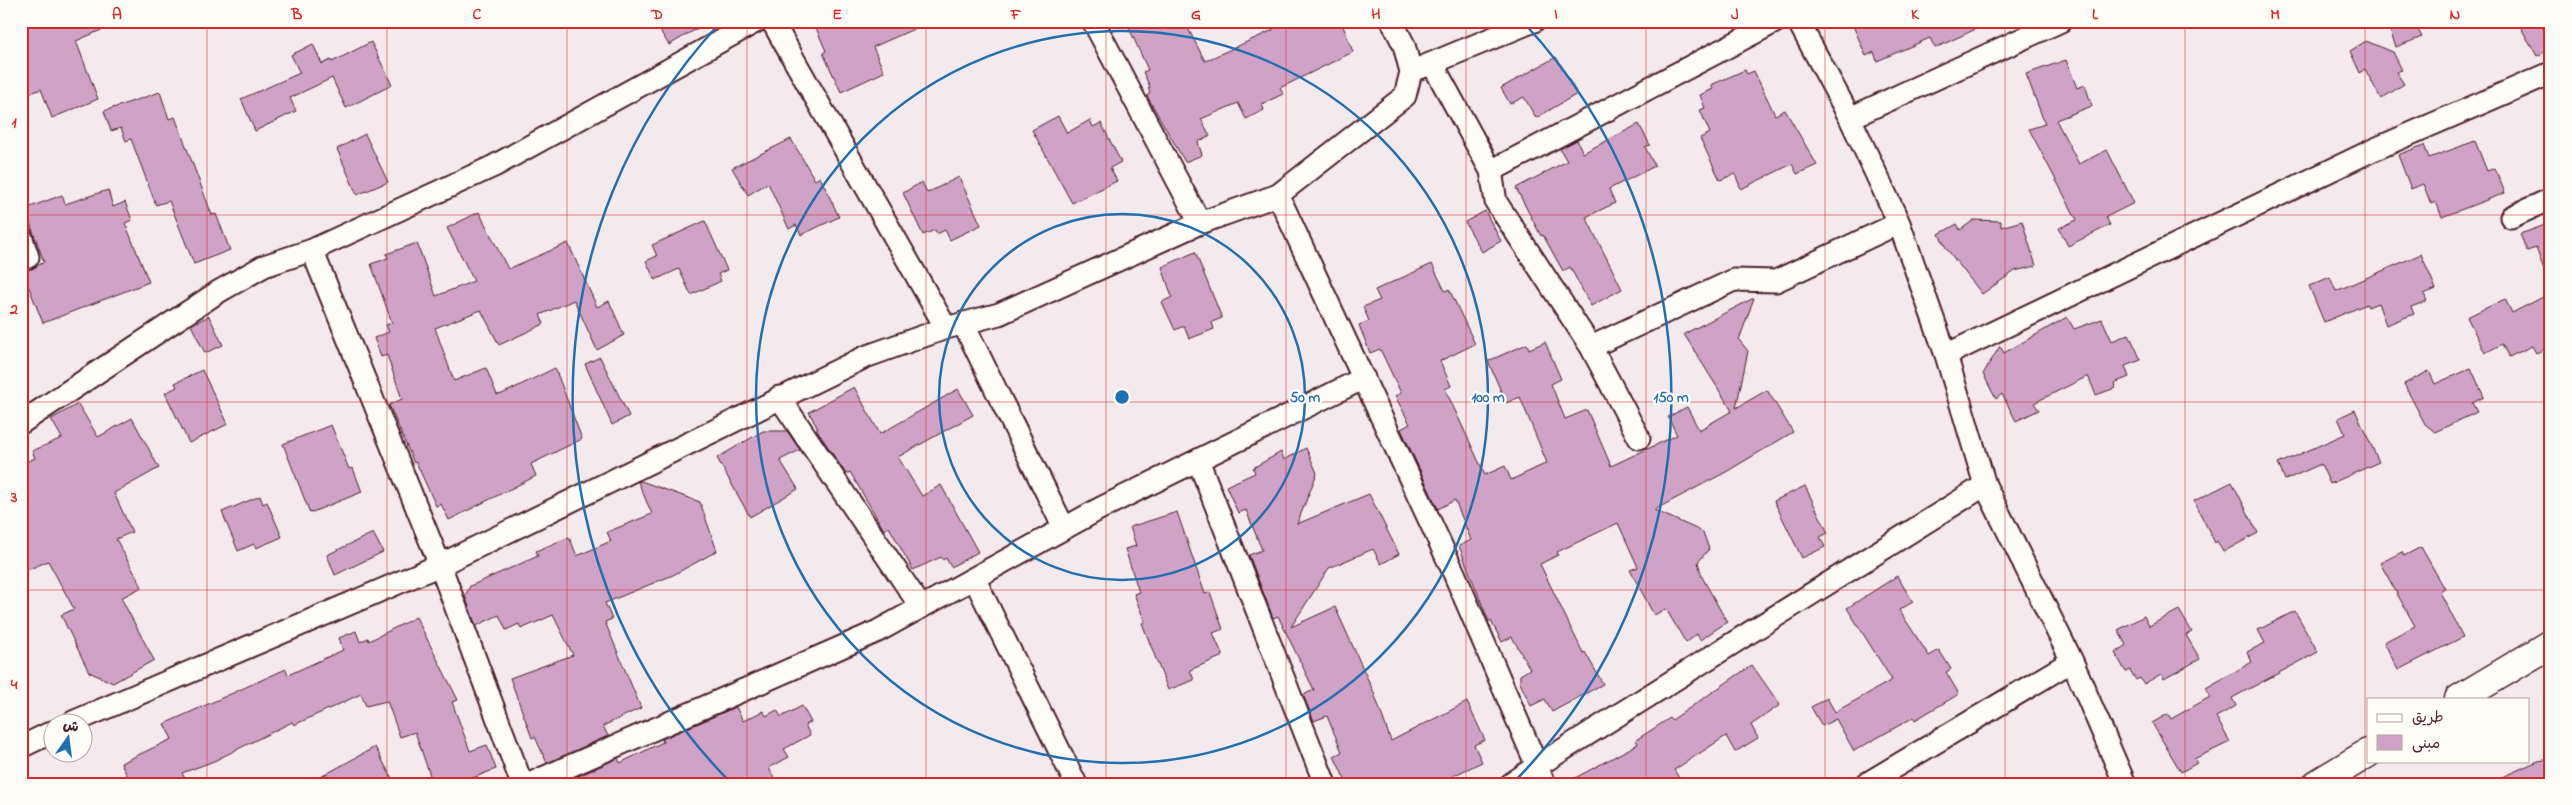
<svg xmlns="http://www.w3.org/2000/svg" width="2572" height="805" viewBox="0 0 2572 805" font-family="'Indie Flower','Playpen Sans Arabic',sans-serif">
	<style>
		.building { fill: #d0a3c6; stroke: #4a1f2b }
		.lines { fill: none; stroke-linecap: round; stroke-linejoin: round }
		.street-casing { stroke: #4a1f2b; stroke-width: 25 }
		.secondary-casing { stroke: #4a1f2b; stroke-width: 31 }
		.street { stroke: #fdfcf7; stroke-width: 21 }
		.secondary { stroke: #fdfcf7; stroke-width: 28 }
		.grid { fill: none; stroke: #d62828; stroke-width: 1; stroke-opacity: 0.55 }
		.ring { fill: none; stroke: #1f6fb2; stroke-width: 2.5 }
		.centre { fill: #1f6fb2; stroke: #fdfcf7; stroke-width: 2.5 }
		.ring-label { font-size: 15px; text-anchor: middle; font-weight: bold; fill: #1f6fb2; stroke: #fdfcf7; stroke-width: 4.5; stroke-linejoin: round; paint-order: stroke }
		.neatline { fill: none; stroke: #d62828; stroke-width: 2 }
		.grid-label { font-size: 16px; text-anchor: middle; font-weight: bold; fill: #d62828 }
	</style>
	<rect width="100%" height="100%" fill="#f4eaed"/>
	<filter id="ink" filterUnits="userSpaceOnUse"><feTurbulence type="fractalNoise" baseFrequency=".02" numOctaves="2"/><feDisplacementMap in="SourceGraphic" scale="10" xChannelSelector="R" yChannelSelector="G"/><feConvolveMatrix kernelMatrix="1 2 1 2 8 2 1 2 1" color-interpolation-filters="sRGB"/></filter>
	<g filter="url(#ink)">
		<!-- building -->
		<path class="building" d="M 21,21 L 122,21 L 76,41 L 98,99 L 52,118 L 41,89 L 31,93 L 21,68 Z
			M 654,21 L 710,21 L 669,45 Z
			M 813,21 L 932,21 L 873,47 L 884,72 L 841,92 L 823,53 L 826,51 Z
			M 1126,21 L 1184,21 L 1205,61 L 1273,30 L 1269,21 L 1341,21 L 1353,52 L 1280,88 L 1283,94 L 1262,104 L 1264,110 L 1246,119 L 1238,103 L 1201,119 L 1210,136 L 1198,142 L 1202,155 L 1185,162 L 1147,96 L 1150,93 L 1148,88 L 1150,87 L 1143,72 L 1148,70 Z
			M 1851,21 L 1993,21 L 1935,48 L 1930,38 L 1877,61 L 1874,52 L 1866,56 Z
			M 2400,21 L 2413,21 L 2422,37 L 2396,47 L 2389,28 Z
			M 2517,21 L 2539,21 L 2551,42 L 2551,49 L 2537,56 Z
			M 2366,41 L 2393,52 L 2402,70 L 2396,72 L 2404,84 L 2381,99 L 2365,69 L 2360,73 L 2350,51 Z
			M 371,42 L 392,85 L 346,108 L 332,78 L 290,98 L 296,111 L 255,131 L 241,99 L 300,73 L 291,55 L 313,44 L 322,64 L 331,60 L 332,62 Z
			M 1556,57 L 1577,94 L 1536,118 L 1524,97 L 1510,104 L 1501,88 Z
			M 2066,60 L 2077,88 L 2085,85 L 2092,106 L 2056,120 L 2079,164 L 2107,150 L 2134,203 L 2106,217 L 2110,225 L 2068,246 L 2059,228 L 2077,220 L 2029,129 L 2045,124 L 2026,74 Z
			M 1745,70 L 1747,74 L 1754,71 L 1775,115 L 1785,110 L 1817,165 L 1797,174 L 1792,164 L 1741,189 L 1735,174 L 1720,180 L 1700,138 L 1710,133 L 1700,110 L 1705,108 L 1700,95 L 1713,89 L 1711,85 Z
			M 160,92 L 169,119 L 175,117 L 212,215 L 216,214 L 230,250 L 194,264 L 169,201 L 156,205 L 131,139 L 126,141 L 121,128 L 111,131 L 104,111 Z
			M 1058,116 L 1067,133 L 1090,120 L 1093,127 L 1101,123 L 1121,162 L 1110,168 L 1117,181 L 1072,203 L 1032,130 Z
			M 1639,124 L 1650,145 L 1645,147 L 1655,166 L 1609,189 L 1615,203 L 1586,217 L 1622,289 L 1591,306 L 1570,267 L 1563,271 L 1543,235 L 1541,236 L 1516,188 L 1567,161 L 1560,149 L 1577,140 L 1583,153 Z
			M 365,134 L 388,182 L 357,195 L 337,149 Z
			M 791,139 L 815,180 L 820,177 L 839,217 L 801,235 L 796,225 L 789,229 L 768,183 L 748,195 L 732,168 Z
			M 2475,141 L 2487,171 L 2495,168 L 2505,193 L 2442,217 L 2436,202 L 2431,204 L 2423,184 L 2411,189 L 2398,155 L 2424,145 L 2429,158 Z
			M 959,177 L 981,225 L 950,240 L 945,230 L 937,234 L 935,230 L 923,235 L 903,193 L 922,182 L 927,193 Z
			M 108,190 L 113,207 L 125,202 L 132,220 L 125,223 L 149,282 L 43,323 L 22,270 L 32,269 L 44,262 L 25,209 L 62,195 L 65,204 Z
			M 1485,211 L 1501,241 L 1482,252 L 1465,222 Z
			M 479,212 L 508,269 L 568,243 L 597,307 L 609,301 L 624,335 L 597,350 L 574,300 L 540,315 L 544,324 L 499,345 L 481,310 L 435,328 L 454,381 L 486,368 L 497,395 L 502,394 L 555,368 L 582,439 L 531,464 L 536,476 L 449,520 L 441,504 L 436,506 L 416,462 L 414,463 L 389,405 L 402,399 L 387,355 L 381,357 L 374,338 L 389,332 L 386,325 L 392,323 L 371,264 L 388,258 L 386,254 L 417,243 L 436,296 L 474,281 L 447,228 Z
			M 1974,220 L 2001,221 L 2001,227 L 2022,221 L 2036,266 L 2015,271 L 1982,294 L 1946,248 L 1939,234 L 1957,224 L 1960,230 Z
			M 705,221 L 727,270 L 718,274 L 721,281 L 691,295 L 679,269 L 655,280 L 646,261 L 657,256 L 652,245 Z
			M 2551,223 L 2551,283 L 2549,283 L 2536,248 L 2527,251 L 2520,234 Z
			M 1195,252 L 1222,318 L 1212,322 L 1214,329 L 1189,339 L 1184,326 L 1175,330 L 1162,302 L 1172,297 L 1162,267 Z
			M 2421,254 L 2436,289 L 2424,294 L 2427,301 L 2411,307 L 2414,314 L 2386,325 L 2378,303 L 2368,307 L 2367,304 L 2324,322 L 2309,286 L 2330,277 L 2336,291 Z
			M 1432,264 L 1445,291 L 1449,289 L 1475,344 L 1440,361 L 1451,386 L 1445,389 L 1485,475 L 1505,466 L 1511,480 L 1547,463 L 1520,397 L 1506,403 L 1488,361 L 1527,344 L 1529,349 L 1545,342 L 1561,379 L 1551,384 L 1565,419 L 1587,410 L 1611,466 L 1677,435 L 1668,417 L 1687,407 L 1699,430 L 1732,411 L 1684,334 L 1754,298 L 1739,340 L 1748,351 L 1736,408 L 1767,390 L 1793,432 L 1726,472 L 1654,510 L 1703,532 L 1709,549 L 1698,562 L 1702,577 L 1727,622 L 1700,640 L 1697,634 L 1686,643 L 1666,609 L 1654,615 L 1630,570 L 1638,567 L 1618,523 L 1557,552 L 1558,555 L 1540,564 L 1583,653 L 1585,652 L 1603,684 L 1552,712 L 1545,699 L 1531,706 L 1520,683 L 1520,675 L 1530,669 L 1512,637 L 1502,642 L 1491,621 L 1489,622 L 1459,546 L 1471,540 L 1455,500 L 1438,509 L 1401,429 L 1410,424 L 1395,396 L 1401,393 L 1380,349 L 1370,353 L 1359,325 L 1369,321 L 1363,307 L 1380,300 L 1375,290 Z
			M 2543,297 L 2551,312 L 2551,346 L 2536,353 L 2532,346 L 2509,357 L 2502,344 L 2485,353 L 2467,317 L 2505,299 L 2512,313 Z
			M 209,316 L 223,345 L 205,353 L 191,325 Z
			M 2067,317 L 2074,329 L 2102,319 L 2112,341 L 2129,334 L 2141,360 L 2125,366 L 2129,377 L 2114,383 L 2115,388 L 2096,395 L 2088,376 L 2034,403 L 2039,410 L 2016,421 L 2002,394 L 1996,399 L 1983,374 L 2000,346 L 2004,353 Z
			M 600,357 L 629,416 L 612,425 L 585,364 Z
			M 2471,368 L 2484,397 L 2472,403 L 2477,412 L 2435,432 L 2425,424 L 2404,384 L 2429,371 L 2435,384 Z
			M 202,370 L 228,424 L 189,443 L 165,393 L 177,387 L 175,383 Z
			M 854,387 L 880,434 L 958,389 L 973,415 L 898,457 L 922,496 L 941,485 L 978,552 L 951,567 L 946,558 L 943,560 L 941,557 L 913,570 L 889,527 L 884,530 L 850,472 L 846,474 L 816,429 L 818,429 L 809,412 Z
			M 78,404 L 98,437 L 132,418 L 159,468 L 114,493 L 132,532 L 116,539 L 142,587 L 121,598 L 154,660 L 113,683 L 89,672 L 61,615 L 74,609 L 48,561 L 21,573 L 21,464 L 35,458 L 32,451 L 62,438 L 51,419 Z
			M 2355,410 L 2379,462 L 2330,484 L 2321,464 L 2285,480 L 2278,464 L 2345,434 L 2338,418 Z
			M 331,425 L 349,469 L 353,468 L 362,492 L 310,513 L 283,444 Z
			M 763,431 L 787,431 L 800,450 L 780,460 L 798,489 L 750,517 L 717,458 Z
			M 1306,448 L 1317,473 L 1297,524 L 1369,494 L 1399,554 L 1381,564 L 1373,549 L 1329,568 L 1291,627 L 1335,607 L 1374,693 L 1391,741 L 1467,702 L 1485,740 L 1474,745 L 1482,762 L 1436,784 L 1347,784 L 1334,756 L 1342,752 L 1327,716 L 1314,721 L 1303,695 L 1314,690 L 1278,616 L 1273,618 L 1249,555 L 1262,550 L 1246,510 L 1238,513 L 1226,486 L 1255,473 L 1253,468 L 1281,452 L 1284,460 Z
			M 641,481 L 700,502 L 717,551 L 673,575 L 605,603 L 612,619 L 605,622 L 641,708 L 603,726 L 608,736 L 547,763 L 535,737 L 532,738 L 510,678 L 573,655 L 553,615 L 521,629 L 519,624 L 506,630 L 499,615 L 476,626 L 465,596 L 470,586 L 538,556 L 536,551 L 569,537 L 577,556 L 611,541 L 607,532 L 652,514 L 638,482 Z
			M 2232,482 L 2258,533 L 2223,552 L 2217,541 L 2215,543 L 2194,501 Z
			M 1805,486 L 1828,533 L 1820,537 L 1825,547 L 1802,558 L 1774,501 Z
			M 260,496 L 263,504 L 267,502 L 282,537 L 256,548 L 254,544 L 238,551 L 222,512 Z
			M 1177,512 L 1205,594 L 1210,592 L 1219,618 L 1223,629 L 1213,633 L 1223,656 L 1190,670 L 1194,680 L 1168,690 L 1142,623 L 1145,622 L 1134,594 L 1139,592 L 1125,549 L 1136,546 L 1130,527 Z
			M 373,533 L 383,552 L 335,575 L 327,555 Z
			M 2421,547 L 2445,589 L 2440,592 L 2463,637 L 2398,670 L 2384,642 L 2415,626 L 2380,563 L 2402,552 L 2404,556 Z
			M 1897,576 L 1913,602 L 1899,610 L 1929,656 L 1939,650 L 1951,669 L 1946,672 L 1959,694 L 1915,720 L 1914,717 L 1854,751 L 1836,719 L 1822,726 L 1811,707 L 1827,698 L 1835,712 L 1892,680 L 1847,608 Z
			M 2179,610 L 2192,632 L 2186,635 L 2200,659 L 2164,679 L 2161,674 L 2144,684 L 2140,678 L 2136,680 L 2130,670 L 2126,672 L 2115,653 L 2126,645 L 2118,630 L 2144,616 L 2149,626 Z
			M 2295,611 L 2318,652 L 2232,698 L 2236,706 L 2216,717 L 2230,742 L 2194,759 L 2197,763 L 2181,772 L 2152,723 L 2168,714 L 2171,719 L 2210,697 L 2206,688 L 2252,662 L 2247,652 L 2265,643 L 2258,630 Z
			M 416,617 L 458,700 L 452,702 L 470,751 L 487,745 L 496,769 L 457,784 L 433,784 L 415,732 L 400,737 L 387,701 L 366,706 L 361,694 L 294,725 L 292,722 L 214,761 L 182,773 L 188,784 L 131,784 L 121,763 L 172,739 L 164,724 L 286,669 L 288,675 L 343,650 L 339,638 L 356,631 L 360,642 L 368,638 L 369,641 Z
			M 1752,665 L 1780,705 L 1751,725 L 1758,738 L 1735,752 L 1726,736 L 1674,770 L 1683,784 L 1564,784 L 1638,744 L 1636,740 L 1670,718 L 1672,720 Z
			M 802,706 L 811,722 L 805,725 L 810,735 L 784,749 L 789,757 L 769,768 L 777,784 L 561,784 L 618,758 L 620,763 L 663,742 L 662,739 L 736,707 L 743,721 L 763,711 L 766,716 L 777,710 L 781,717 Z
			M 375,747 L 395,784 L 308,784 Z
			M 2551,759 L 2551,784 L 2486,784 L 2538,761 Z"/>
		<g class="lines">
			<defs>
				<path id="street" d="M 772,21 L 946,328
					M 1093,21 L 1200,223
					M 1798,21 L 1850,118 L 1899,223 L 1946,355 L 1985,485 L 2072,661 L 2125,784
					M 1432,63 L 1491,171 L 1777,21
					M 1420,68 L 1534,21
					M 1850,118 L 2061,21
					M 1491,171 L 1496,202 L 1591,347 L 1639,438
					M 1278,195 L 1405,96 L 1411,72 L 1404,45 L 1392,21
					M 2511,217 L 2551,199
					M 21,236 L 28,257
					M 312,250 L 440,565 L 522,784
					M 963,323 L 1064,528
					M 1591,347 L 1734,280 L 1776,281 L 1899,223
					M 1946,355 L 2373,150 L 2551,73
					M 779,397 L 921,607
					M 21,423 L 218,292 L 264,266 L 312,250 L 494,166 L 757,21
					M 1198,460 L 1325,784
					M 974,578 L 1076,784
					M 73,722 L 440,565 L 865,357 L 946,328 L 999,314 L 1200,223 L 1278,195 L 1454,573 L 1537,766 L 1511,784
					M 21,747 L 52,732
					M 529,784 L 878,631 L 1101,508 L 1364,378
					M 1544,784 L 1537,766 L 1985,485
					M 1866,784 L 2072,661"/>
				<path id="secondary" d="M 2459,699 L 2551,644
					M 2317,784 L 2368,753"/>
			</defs>
			<!-- street casing -->
			<use href="#street" class="street-casing"/>
			<!-- secondary casing -->
			<use href="#secondary" class="secondary-casing"/>
			<!-- street -->
			<use href="#street" class="street"/>
			<!-- secondary -->
			<use href="#secondary" class="secondary"/>
		</g>
	</g>
	<!-- grid -->
	<path class="grid" d="M 207,21 L 207,784M 387,21 L 387,784M 567,21 L 567,784M 747,21 L 747,784M 926,21 L 926,784M 1106,21 L 1106,784M 1286,21 L 1286,784M 1466,21 L 1466,784M 1646,21 L 1646,784M 1825,21 L 1825,784M 2005,21 L 2005,784M 2185,21 L 2185,784M 2365,21 L 2365,784M 21,215 L 2551,215M 21,402 L 2551,402M 21,590 L 2551,590"/>
	<!-- distance rings -->
	<g class="ring">
		<circle cx="1122" cy="397" r="183"/>
		<circle cx="1122" cy="397" r="366"/>
		<path d="M730 782A549 549 0 0 1 720 23M1524 23A549 549 0 0 1 1514 782"/>
	</g>
	<circle cx="1122" cy="397" r="8" class="centre"/>
	<g class="ring-label">
		<text x="1305" y="402">50 m</text>
		<text x="1488" y="402">100 m</text>
		<text x="1671" y="402">150 m</text>
	</g>
	<!-- margin -->
	<rect width="2572" height="805" fill="none" stroke="#fdfcf7" stroke-width="55"/>
	<!-- legend -->
	<rect x="2367" y="698" width="162" height="65" fill="#fdfcf7" stroke="#b5a4a5"/>
	<rect x="2377" y="714" width="25" height="8" fill="#fdfcf7" stroke="#b5a4a5"/>
	<text x="2412" y="722" font-size="15" fill="#4a1f2b">طريق</text>
	<rect x="2377" y="735" width="25" height="15" fill="#d0a3c6" stroke="#b5a4a5"/>
	<text x="2412" y="748" font-size="15" fill="#4a1f2b">مبنى</text>
	<!-- north arrow -->
	<g transform="translate(68 738) rotate(14)"><circle r="24" fill="#fdfcf7" stroke="#b5a4a5"/>
	<path d="M0-4L9 19L0 12L-9 19Z" fill="#1f6fb2"/>
	<text y="-8" font-size="14" font-weight="bold" text-anchor="middle" fill="#4a1f2b">ش</text>
	</g>
	<rect x="28" y="28" width="2516" height="750" class="neatline"/>
	<g class="grid-label">
		<text x="117" y="19">A</text>
		<text x="297" y="19">B</text>
		<text x="477" y="19">C</text>
		<text x="657" y="19">D</text>
		<text x="837" y="19">E</text>
		<text x="1016" y="19">F</text>
		<text x="1196" y="19">G</text>
		<text x="1376" y="19">H</text>
		<text x="1556" y="19">I</text>
		<text x="1735" y="19">J</text>
		<text x="1915" y="19">K</text>
		<text x="2095" y="19">L</text>
		<text x="2275" y="19">M</text>
		<text x="2455" y="19">N</text>
		<text x="14" y="127">1</text>
		<text x="14" y="314">2</text>
		<text x="14" y="502">3</text>
		<text x="14" y="689">4</text>
	</g>
</svg>
